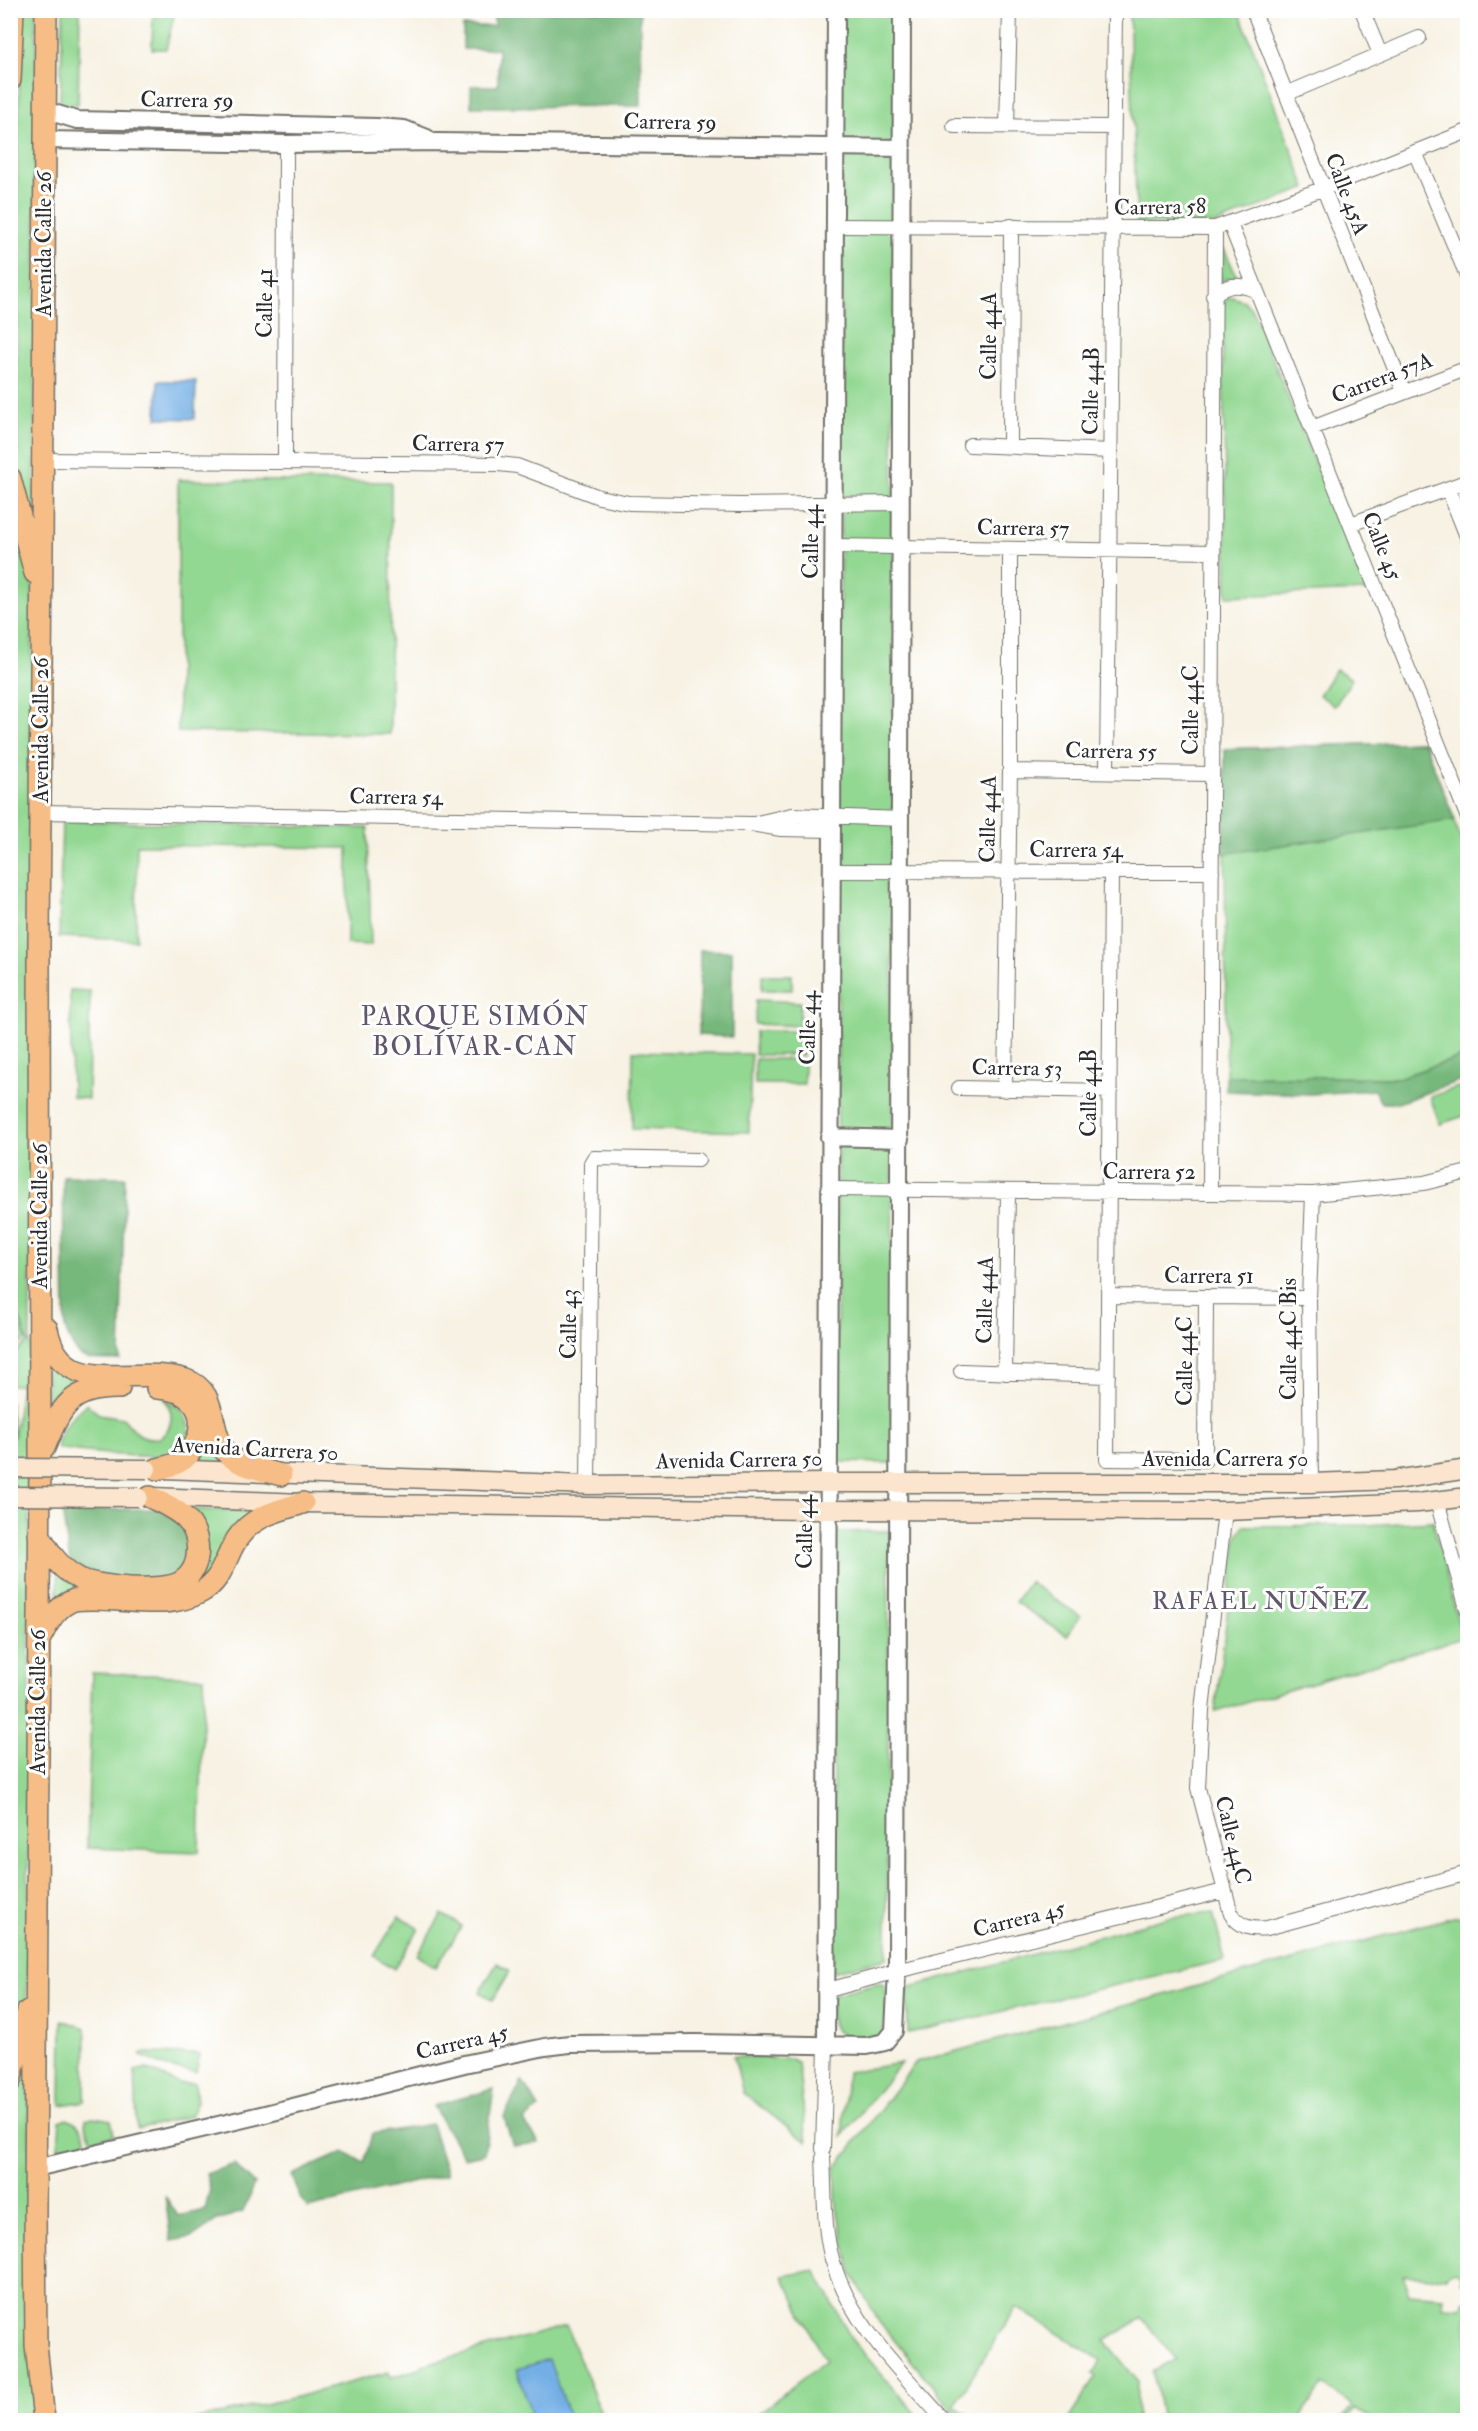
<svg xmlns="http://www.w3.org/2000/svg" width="1478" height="2431" viewBox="0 0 1478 2431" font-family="'IM FELL Double Pica',serif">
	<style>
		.green { fill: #93d892; stroke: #5f825e; stroke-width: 1.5 }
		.forest { fill: #76b87c; stroke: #507254; stroke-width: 1.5 }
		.water { fill: #73afe5; stroke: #4f6d88; stroke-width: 1.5 }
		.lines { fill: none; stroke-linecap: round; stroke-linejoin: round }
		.minor-casing { stroke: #72716b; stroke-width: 16 }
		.tertiary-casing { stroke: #72716b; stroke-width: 20 }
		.secondary-casing { stroke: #72716b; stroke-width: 21 }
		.primary-casing { stroke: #72716b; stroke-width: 24 }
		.minor { stroke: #fff; stroke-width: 14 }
		.tertiary { stroke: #fff; stroke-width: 16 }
		.secondary { stroke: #fbe5cf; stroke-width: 18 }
		.primary { stroke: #f6be86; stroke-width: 21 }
		.secondary-bridge-casing { stroke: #72716b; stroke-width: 21; stroke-linecap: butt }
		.secondary-bridge { stroke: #fbe5cf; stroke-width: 18 }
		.labels { text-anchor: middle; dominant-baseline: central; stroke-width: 6; stroke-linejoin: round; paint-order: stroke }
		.street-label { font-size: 22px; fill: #2b2b2b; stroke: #fff }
		.neighbourhood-label { font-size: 24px; letter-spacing: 1.5px; fill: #60576c; stroke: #fff }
		.quarter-label { font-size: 26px; letter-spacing: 1.5px; fill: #60576c; stroke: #fff }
	</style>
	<rect width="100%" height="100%" fill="#fff"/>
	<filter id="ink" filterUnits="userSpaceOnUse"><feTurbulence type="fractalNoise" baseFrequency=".0167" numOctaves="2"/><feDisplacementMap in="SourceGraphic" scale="12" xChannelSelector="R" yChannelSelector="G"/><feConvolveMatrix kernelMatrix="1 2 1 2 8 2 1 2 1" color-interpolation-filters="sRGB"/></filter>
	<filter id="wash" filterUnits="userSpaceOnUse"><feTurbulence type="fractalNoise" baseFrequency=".008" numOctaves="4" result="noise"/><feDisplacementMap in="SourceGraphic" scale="24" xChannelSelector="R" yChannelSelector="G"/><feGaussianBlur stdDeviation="1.35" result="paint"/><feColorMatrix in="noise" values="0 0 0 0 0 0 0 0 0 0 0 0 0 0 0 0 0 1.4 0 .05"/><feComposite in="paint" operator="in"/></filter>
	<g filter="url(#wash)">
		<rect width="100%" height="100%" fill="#f7f2e3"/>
		<!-- green -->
		<path class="green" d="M 894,10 L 892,1463 L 836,1462 L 843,11 Z
			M 21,11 L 36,11 L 34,546 L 18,496 L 16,216 Z
			M 63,11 L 80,11 L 78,104 L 60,104 Z
			M 153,11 L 175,11 L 166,49 L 152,49 Z
			M 1129,11 L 1239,11 L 1306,188 L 1215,224 L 1137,223 Z
			M 1224,249 L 1238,279 L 1228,278 L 1220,282 Z
			M 1232,297 L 1244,301 L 1253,311 L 1367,591 L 1227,596 L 1222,307 L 1226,298 Z
			M 178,480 L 391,482 L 390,734 L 178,732 Z
			M 11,509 L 32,583 L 28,1971 L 26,2000 L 11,2058 L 10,1402 L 14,1438 L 21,1385 L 11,1385 L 15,1353 L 28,1342 L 19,1316 L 26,1340 L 20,1344 L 14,1304 L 16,1333 L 10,1335 Z
			M 1336,669 L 1352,679 L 1335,706 L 1319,695 Z
			M 1424,742 L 1467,855 L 1467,1055 L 1398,1078 L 1226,1076 L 1225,749 Z
			M 62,821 L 368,828 L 371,945 L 347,944 L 348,848 L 137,845 L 136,940 L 59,937 Z
			M 762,975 L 792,975 L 792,990 L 762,990 Z
			M 70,990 L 90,991 L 88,1099 L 72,1097 Z
			M 756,1000 L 800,1002 L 799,1026 L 755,1024 Z
			M 755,1031 L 803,1031 L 803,1055 L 755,1055 Z
			M 633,1051 L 751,1054 L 749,1132 L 632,1129 Z
			M 755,1059 L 804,1059 L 804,1084 L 755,1084 Z
			M 1467,1084 L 1467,1115 L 1440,1124 L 1430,1097 Z
			M 47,1354 L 94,1380 L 46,1420 Z
			M 164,1398 L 184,1411 L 190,1432 C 185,1441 182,1449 173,1454 C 160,1461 76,1451 57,1448 C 60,1427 71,1417 86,1404 L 99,1414 L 123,1418 C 135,1432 140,1440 160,1438 C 174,1427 174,1412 164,1398 Z
			M 204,1435 L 232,1467 L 207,1468 L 190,1460 Z
			M 183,1509 L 261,1511 L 200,1586 L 58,1601 L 58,1570 Z
			M 1433,1521 L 1462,1638 L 1215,1712 L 1237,1535 L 1244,1526 L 1367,1525 Z
			M 889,1531 L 887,1958 L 833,1972 L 833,1532 Z
			M 1029,1582 L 1080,1616 L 1067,1636 L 1015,1602 Z
			M 92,1673 L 204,1677 L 199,1852 L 87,1848 Z
			M 1213,1913 L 1225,1960 L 908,2033 L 907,1988 L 1170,1917 Z
			M 442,1914 L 462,1926 L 436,1967 L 417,1955 Z
			M 399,1916 L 419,1929 L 394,1969 L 374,1956 Z
			M 1457,1916 L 1468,1918 L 1467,2281 L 1461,2281 L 1461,2276 L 1455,2271 L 1449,2273 L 1446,2278 L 1403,2275 L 1410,2294 L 1443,2297 L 1442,2306 L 1462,2307 L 1463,2301 L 1467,2301 L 1467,2420 L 1374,2420 L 1355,2408 L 1346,2420 L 1342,2420 L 1352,2405 L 1323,2385 L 1298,2420 L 1172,2420 L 1161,2415 L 1153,2372 L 1176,2359 L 1142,2318 L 1105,2341 L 1137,2380 L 1137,2417 L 1133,2420 L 1068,2420 L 1096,2377 L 1092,2374 L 1101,2360 L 1016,2307 L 954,2406 L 977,2420 L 961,2420 L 879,2322 L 851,2271 L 837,2210 L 835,2169 L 916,2062 Z
			M 497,1963 L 510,1971 L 493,2000 L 480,1992 Z
			M 877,1983 C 881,1984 883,1984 885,1988 C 889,1995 885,2028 882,2035 C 870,2040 839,2041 833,2025 C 830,2016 831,2004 830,1995 Z
			M 62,2020 L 86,2028 L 85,2101 L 61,2105 Z
			M 141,2053 L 197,2054 L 200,2055 L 196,2072 L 169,2068 L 141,2056 Z
			M 734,2056 L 791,2059 L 798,2063 L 807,2142 L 743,2093 Z
			M 25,2062 L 28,2064 L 37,2420 L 11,2420 L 10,2107 L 21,2066 Z
			M 901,2063 L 842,2136 L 847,2072 Z
			M 147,2069 L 179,2084 L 195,2083 L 197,2102 L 190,2116 L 137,2129 L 135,2070 Z
			M 93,2117 L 111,2120 L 114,2135 L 92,2140 L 85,2125 L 86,2119 Z
			M 67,2118 C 79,2123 84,2130 87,2142 L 58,2149 L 60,2121 Z
			M 815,2270 L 852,2340 L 921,2420 L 750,2420 L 825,2361 L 783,2276 Z
			M 566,2326 L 604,2420 L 193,2420 L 296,2397 L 389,2372 L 391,2377 L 422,2368 L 422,2365 Z"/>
		<!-- forest -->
		<path class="forest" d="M 494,11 L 640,11 L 641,106 L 471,107 L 471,86 L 498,86 L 498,49 L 463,49 L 463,26 L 494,26 Z
			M 1424,742 L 1455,820 L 1223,854 L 1225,749 Z
			M 700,950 L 732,951 L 732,1037 L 699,1035 Z
			M 1467,1055 L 1467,1078 L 1398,1103 L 1381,1103 L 1374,1090 L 1311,1094 L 1226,1091 L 1226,1076 L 1398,1078 Z
			M 63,1176 L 125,1177 L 120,1360 C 85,1359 78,1365 65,1328 Z
			M 160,1509 L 190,1532 L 187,1565 L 171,1580 L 107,1580 L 70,1563 L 62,1510 Z
			M 522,2081 L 539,2108 L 524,2121 L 539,2143 L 513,2146 L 504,2117 Z
			M 494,2089 L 484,2154 L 464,2158 L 433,2106 Z
			M 431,2124 L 447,2174 L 308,2208 L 300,2198 L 292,2175 L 344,2152 L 364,2163 L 372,2134 Z
			M 234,2164 L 254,2184 L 243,2212 L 217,2220 L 192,2237 L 171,2241 L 165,2196 L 178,2216 L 205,2210 L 210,2189 L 206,2174 Z"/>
		<!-- water -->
		<path class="water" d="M 158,381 L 196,381 L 195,419 L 157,418 Z
			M 549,2359 L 569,2418 L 559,2420 L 533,2420 L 517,2369 Z"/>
	</g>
	<g filter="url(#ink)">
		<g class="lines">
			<defs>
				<path id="minor" d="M 1253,10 L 1404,392
					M 1362,10 L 1380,54
					M 1286,94 L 1419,38
					M 954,126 L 1113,127
					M 1007,126 L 1010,10
					M 1415,152 L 1468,278
					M 1230,224 L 1468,818
					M 835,226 L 1215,228 L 1322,189 L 1468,131
					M 1213,296 C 1227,284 1238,283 1255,290
					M 1312,428 L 1468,368
					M 970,445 L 1111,451
					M 1010,447 L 1011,226
					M 43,460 L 499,464 L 517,466 L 599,497 L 629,503 L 741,505 L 901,503
					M 285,462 L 286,144
					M 1448,489 L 1468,539
					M 1351,524 L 1468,481
					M 833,546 L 1213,552
					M 1010,771 L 1212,774
					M 1107,771 L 1115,10
					M 40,812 L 751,824 L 781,829 L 832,830
					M 757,823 L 792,815 L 901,819
					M 832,871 L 1212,872
					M 1111,871 L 1107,1459 L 1205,1460 L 1206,1298
					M 959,1088 L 1110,1091
					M 1005,1090 L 1010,771 L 1010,550
					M 829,1189 L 1313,1194 L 1424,1183 L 1468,1172
					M 1210,1193 L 1215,228
					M 1109,1296 L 1309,1298
					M 961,1371 L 1108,1376
					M 1005,1373 L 1008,1192
					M 1311,1483 L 1309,1298 L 1313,1194
					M 588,1485 L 591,1163 L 594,1158 L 698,1160
					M 1437,1501 L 1468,1612
					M 1225,1511 L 1202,1710 L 1198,1788 L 1231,1914 C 1240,1927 1251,1930 1267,1928 L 1468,1873
					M 825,1991 L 897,1971 L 1224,1891
					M 823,2149 L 826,2046
					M 823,2158 C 825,2191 823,2227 832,2259 C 850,2324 901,2371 944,2420"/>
				<path id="tertiary" d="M 44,110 L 77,120 L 377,127 L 404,129 L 427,138
					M 44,140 L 286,144 L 437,142 L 902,148
					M 829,1137 L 900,1139
					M 826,2046 L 836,10
					M 36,2168 L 265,2114 L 464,2064 L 545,2047 L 570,2044 L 695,2043 L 867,2046 L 885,2042 L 894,2031 L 897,1971 L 902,10"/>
				<path id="secondary" d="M 163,1469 L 588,1485 L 828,1483 L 1311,1483 L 1395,1480 L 1468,1469
					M 153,1497 L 303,1503 L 814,1510 L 1225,1511 L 1418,1503 L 1468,1497"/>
				<path id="primary" d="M 10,80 L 13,10
					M 10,478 L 35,573
					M 47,1329 C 61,1402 136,1363 186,1380 C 221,1392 206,1435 230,1456 C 243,1467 264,1470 281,1475
					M 157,1388 C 187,1389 209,1408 197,1440 C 194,1447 190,1454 184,1459 C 176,1465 166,1467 157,1469
					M 44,1448 C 61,1406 71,1387 119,1388
					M 39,1534 C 49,1552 59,1568 78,1578 C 97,1588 163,1593 181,1582 C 203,1569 202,1534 185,1518 C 175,1508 162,1503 150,1497
					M 39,1640 C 48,1623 55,1607 74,1600 C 116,1594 163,1613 201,1592 C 221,1581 224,1562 234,1544 C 249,1517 275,1511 303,1503
					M 10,2081 L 28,2011
					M 44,2420 L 36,2345 L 35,2212 L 40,1460 L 39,946 L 46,10"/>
			</defs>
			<!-- minor casing -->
			<use href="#minor" class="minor-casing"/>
			<!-- tertiary casing -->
			<use href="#tertiary" class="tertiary-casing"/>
			<!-- secondary casing -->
			<use href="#secondary" class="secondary-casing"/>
			<!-- primary casing -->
			<use href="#primary" class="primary-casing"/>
			<!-- minor -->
			<use href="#minor" class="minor"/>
			<!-- tertiary -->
			<use href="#tertiary" class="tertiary"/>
			<!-- secondary -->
			<use href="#secondary" class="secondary"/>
			<!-- primary -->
			<use href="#primary" class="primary"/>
			<defs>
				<path id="secondary-bridge" d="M 10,1468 L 147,1469
					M 10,1496 L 138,1497"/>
			</defs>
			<!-- secondary-bridge casing -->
			<use href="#secondary-bridge" class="secondary-bridge-casing"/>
			<!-- secondary-bridge -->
			<use href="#secondary-bridge" class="secondary-bridge"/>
		</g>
	</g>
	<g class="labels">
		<!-- street labels -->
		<g class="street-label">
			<text transform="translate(187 100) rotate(1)">Carrera 59</text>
			<text transform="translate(670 122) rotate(1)">Carrera 59</text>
			<text transform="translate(1347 194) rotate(69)">Calle 45A</text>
			<text transform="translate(1160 207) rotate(-1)">Carrera 58</text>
			<text transform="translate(44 244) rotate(-90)">Avenida Calle 26</text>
			<text transform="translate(265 303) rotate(-90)">Calle 41</text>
			<text transform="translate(989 336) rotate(-90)">Calle 44A</text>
			<text transform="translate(1382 378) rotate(-21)">Carrera 57A</text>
			<text transform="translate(1091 391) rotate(-89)">Calle 44B</text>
			<text transform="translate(458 444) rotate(1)">Carrera 57</text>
			<text transform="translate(1023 528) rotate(1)">Carrera 57</text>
			<text transform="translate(811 542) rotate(-90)">Calle 44</text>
			<text transform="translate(1382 546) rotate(68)">Calle 45</text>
			<text transform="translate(1191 710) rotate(-90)">Calle 44C</text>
			<text transform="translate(41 730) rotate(-90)">Avenida Calle 26</text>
			<text transform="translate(1111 751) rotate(1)">Carrera 55</text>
			<text transform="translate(396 797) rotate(1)">Carrera 54</text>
			<text transform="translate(988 819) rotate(-89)">Calle 44A</text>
			<text x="1076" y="850">Carrera 54</text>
			<text transform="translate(808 1028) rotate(-89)">Calle 44</text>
			<text transform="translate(1017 1068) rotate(1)">Carrera 53</text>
			<text transform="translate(1089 1093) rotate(-90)">Calle 44B</text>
			<text x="1149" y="1172">Carrera 52</text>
			<text transform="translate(40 1216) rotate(-90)">Avenida Calle 26</text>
			<text x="1209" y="1276">Carrera 51</text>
			<text transform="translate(985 1300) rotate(-89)">Calle 44A</text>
			<text transform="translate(569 1324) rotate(-90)">Calle 43</text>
			<text transform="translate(1289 1339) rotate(-90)">Calle 44C Bis</text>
			<text transform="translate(1185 1361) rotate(-90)">Calle 44C</text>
			<text transform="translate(255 1449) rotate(3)">Avenida Carrera 50</text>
			<text x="1225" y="1459">Avenida Carrera 50</text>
			<text transform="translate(739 1460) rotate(-1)">Avenida Carrera 50</text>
			<text transform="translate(805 1532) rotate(-90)">Calle 44</text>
			<text transform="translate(38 1702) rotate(-90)">Avenida Calle 26</text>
			<text transform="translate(1233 1840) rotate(76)">Calle 44C</text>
			<text transform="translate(1019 1919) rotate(-14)">Carrera 45</text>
			<text transform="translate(462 2042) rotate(-13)">Carrera 45</text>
		</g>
		<!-- neighbourhood labels -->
		<g class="neighbourhood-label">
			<text x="1261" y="1601">RAFAEL NUÑEZ</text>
		</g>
		<!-- quarter labels -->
		<g class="quarter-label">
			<text x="475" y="1017">PARQUE SIMÓN<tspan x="475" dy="30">BOLÍVAR-CAN</tspan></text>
		</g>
	</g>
	<!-- margin -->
	<rect width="1478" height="2431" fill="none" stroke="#fff" stroke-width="36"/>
</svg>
